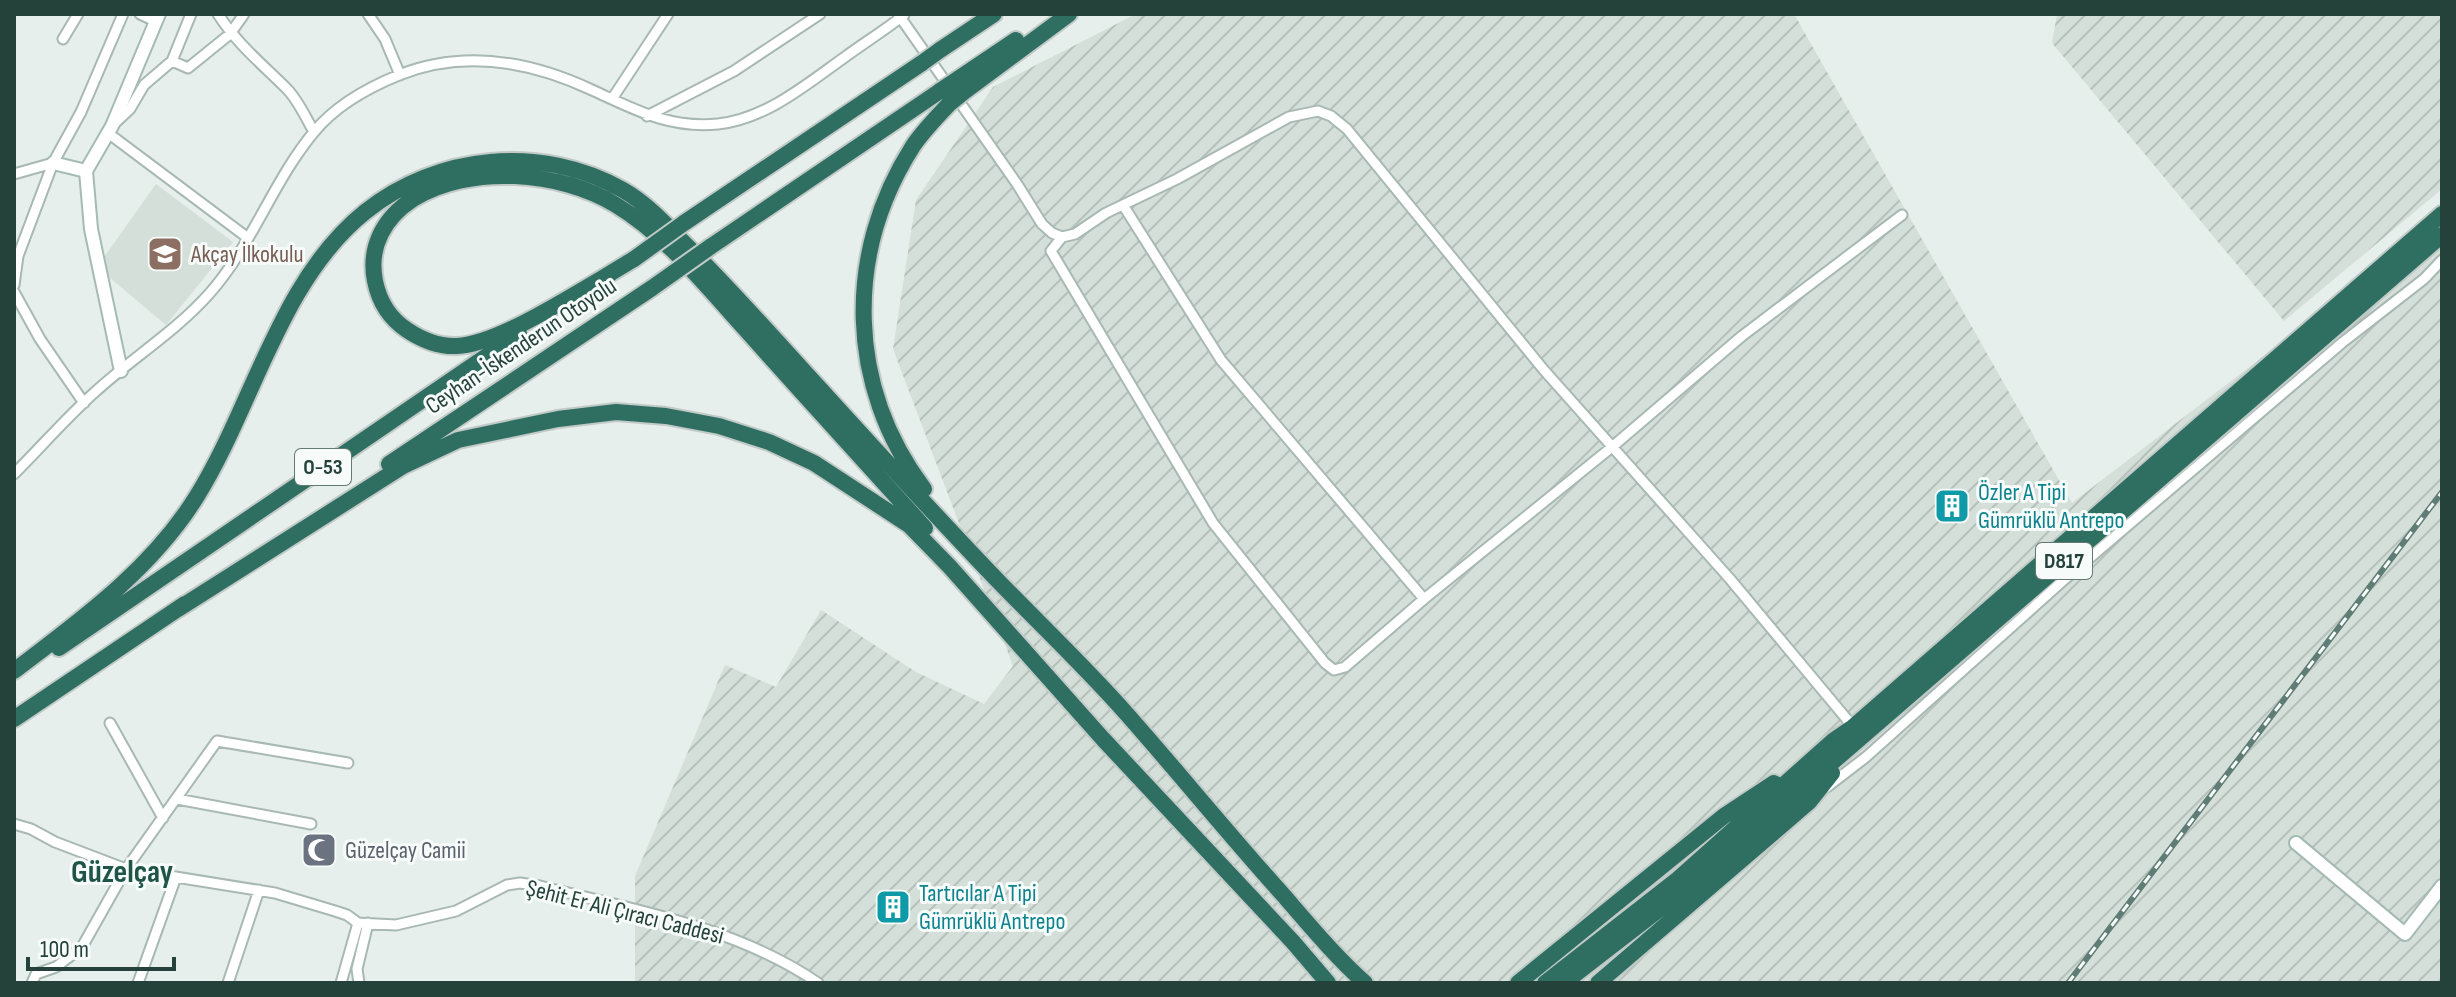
<svg xmlns="http://www.w3.org/2000/svg" width="2456" height="997" viewBox="0 0 2456 997" font-family="'Sofia Sans Condensed',sans-serif">
	<style>
		.built { fill: #d4dfda }
		.industrial { fill: url(#industrial-furrows) }
		.lines { fill: none; stroke-linecap: round; stroke-linejoin: round }
		.street-casing { stroke: #a8b8b2; stroke-width: 13 }
		.secondary-casing { stroke: #a4bbb3; stroke-width: 16 }
		.highway-casing { stroke: #c2cac8; stroke-width: 20 }
		.street { stroke: #fff; stroke-width: 9 }
		.secondary { stroke: #fff; stroke-width: 12 }
		.highway { stroke: #2f6f62; stroke-width: 16 }
		.rail-casing { stroke: #5f7d75; stroke-width: 6 }
		.rail { stroke: #f7fbf9; stroke-width: 3; stroke-dasharray: 9; stroke-linecap: butt }
		.highway-bridge-casing { stroke: #c2cac8; stroke-width: 20; stroke-linecap: butt }
		.highway-bridge { stroke: #2f6f62; stroke-width: 16 }
		.labels { text-anchor: middle; dominant-baseline: central; stroke-width: 6; stroke-linejoin: round; paint-order: stroke }
		.shield { fill: #f7fbf9; stroke: #637a73; stroke-width: 2 }
		.shield-label { font-size: 22px; font-weight: bold; fill: #24423a }
		.education-label { font-size: 24px; fill: #785e54; stroke: #f7fbf9; text-anchor: start }
		.street-label { font-size: 24px; fill: #24423a; stroke: #f7fbf9 }
		.culture-label { font-size: 24px; fill: #0d838f; stroke: #f7fbf9; text-anchor: start }
		.worship-label { font-size: 24px; fill: #5b616d; stroke: #f7fbf9; text-anchor: start }
		.district-label { font-size: 32px; font-weight: bold; fill: #1f5548; stroke: #f7fbf9 }
	</style>
	<defs>
		<pattern id="industrial-furrows" width="10" height="10" patternUnits="userSpaceOnUse" patternTransform="scale(2)"><rect width="10" height="10" fill="#d4dfda"/><path d="M-1 1l2-2M0 10L10 0M9 11l2-2" fill="none" stroke="#b6c1bc"/></pattern>
	</defs>
	<rect width="100%" height="100%" fill="#e6efeb"/>
	<!-- built -->
	<path class="built" d="M 156,184 L 233,242 L 166,325 L 97,267 Z"/>
	<!-- industrial -->
	<path class="industrial" d="M 1136,14 L 1794,14 L 2072,503 L 2442,219 L 2442,983 L 635,983 L 635,876 L 725,665 L 776,687 L 821,610 L 916,672 L 984,704 L 1013,666 L 893,349 L 916,200 L 993,87 Z
		M 2057,14 L 2442,14 L 2442,189 L 2284,321 L 2052,43 Z"/>
	<g class="lines">
		<defs>
			<path id="street" d="M 140,14 L 155,21
				M 218,14 C 237,44 262,64 287,89 C 298,100 306,118 314,132
				M 368,14 L 385,39 L 400,75
				M 898,14 L 1017,184 L 1042,224 L 1052,233 L 1062,237 L 1075,234 L 1106,213 L 1177,179 L 1289,117 L 1318,111 L 1331,116 L 1347,129 L 1543,369 L 1730,579 L 1855,729
				M 63,39 L 78,14
				M 172,61 L 191,14
				M 612,99 L 668,14
				M 647,116 L 734,71 L 820,14
				M 115,123 L 130,109 L 144,85 L 172,61 L 188,68 L 230,34 L 244,14
				M 108,133 L 248,238
				M 53,163 L 81,112 L 123,14
				M 14,174 L 53,163 L 18,256 L 14,285
				M 1123,205 L 1221,360 L 1424,599
				M 1062,237 L 1051,251 L 1213,523 L 1325,663 L 1334,670 L 1345,667 L 1424,599 L 1612,447 L 1742,336 L 1902,215
				M 14,292 L 40,339 L 84,403
				M 14,474 C 41,447 66,418 95,392 C 132,358 175,332 209,294 C 252,246 273,181 314,132 C 336,105 367,88 399,75 C 464,49 530,61 592,90 C 634,109 669,129 718,124 C 766,119 807,84 845,57 C 864,43 885,30 904,15
				M 110,723 L 163,818
				M 1827,787 L 1866,757 L 2065,579 L 2343,342 L 2424,279 L 2442,260
				M 177,799 L 311,824
				M 14,824 L 31,829 L 55,842 L 126,869 L 275,893 L 335,911 L 347,915 L 358,923 L 396,925 L 456,911 L 507,885 L 520,883 L 540,886 C 635,910 736,927 818,983
				M 32,983 L 36,974 L 56,967 L 82,947 L 126,869 L 217,741 L 348,763
				M 138,983 L 176,877
				M 228,983 L 259,890
				M 341,983 L 358,923
				M 359,983 L 357,969 L 368,923"/>
			<path id="secondary" d="M 53,163 L 86,171
				M 121,371 L 91,229 L 86,171 L 112,126 L 159,14
				M 2296,843 L 2405,934 L 2442,886"/>
			<path id="highway" d="M 940,50 L 994,14
				M 958,79 L 1016,40
				M 965,91 L 1069,14
				M 684,223 L 922,63
				M 710,247 L 940,91
				M 610,274 C 572,295 499,344 457,346 C 439,347 422,340 407,330 C 389,318 379,301 375,281 C 368,246 385,217 413,199 C 469,164 561,171 616,205 C 666,235 708,288 747,331 C 806,397 866,463 925,528
				M 601,279 L 634,259
				M 389,464 L 652,288
				M 924,489 C 847,386 844,254 913,146 C 923,131 937,117 949,104
				M 178,609 L 403,466 L 458,440 L 558,419 L 616,412 L 666,416 L 719,426 L 769,442 L 814,463 L 909,525 L 950,567 L 1103,739 L 1293,942 L 1328,983
				M 59,648 L 519,334
				M 14,671 C 81,620 152,569 197,496 C 253,406 280,280 365,212 C 437,154 542,144 623,190 C 649,205 668,227 689,248 C 735,294 778,343 822,391 C 882,457 941,522 1002,585 C 1043,627 1086,668 1125,712 C 1179,773 1230,836 1285,897 C 1310,926 1336,957 1365,983
				M 14,719 L 185,604
				M 1518,983 L 1724,816 L 1774,783
				M 1545,983 L 1678,879 L 1834,740 L 1853,727 L 2442,214
				M 1564,983 L 1687,888 L 2442,235
				M 1598,983 L 1809,802 L 1832,773"/>
		</defs>
		<!-- street casing -->
		<use href="#street" class="street-casing"/>
		<!-- secondary casing -->
		<use href="#secondary" class="secondary-casing"/>
		<!-- highway casing -->
		<use href="#highway" class="highway-casing"/>
		<!-- street -->
		<use href="#street" class="street"/>
		<!-- secondary -->
		<use href="#secondary" class="secondary"/>
		<!-- highway -->
		<use href="#highway" class="highway"/>
		<defs>
			<path id="rail" d="M 2068,983 L 2442,492"/>
		</defs>
		<!-- rail casing -->
		<use href="#rail" class="rail-casing"/>
		<!-- rail -->
		<use href="#rail" class="rail"/>
		<defs>
			<path id="highway-bridge" d="M 922,63 L 940,50
				M 940,91 L 958,79
				M 949,104 L 965,91
				M 634,259 L 684,223
				M 652,288 L 710,247"/>
		</defs>
		<!-- highway-bridge casing -->
		<use href="#highway-bridge" class="highway-bridge-casing"/>
		<!-- highway-bridge -->
		<use href="#highway-bridge" class="highway-bridge"/>
	</g>
	<!-- icons -->
	<defs>
		<symbol id="school-square" viewBox="-11 -11 22 22"><rect x="-9" y="-9" width="18" height="18" rx="4" fill="#8d6e63" stroke="#f7fbf9"/><path d="M0-5L7-2L0 1L-7-2ZM-4 1L0 2.5L4 1V4Q0 6-4 4Z" fill="#fff"/></symbol>
		<symbol id="building-square" viewBox="-11 -11 22 22"><rect x="-9" y="-9" width="18" height="18" rx="4" fill="#0f9aa8" stroke="#f7fbf9"/><path d="M-4-6H4V6H1V3H-1V6H-4ZM-2.5-4.3h1.7v1.8h-1.7ZM.8-4.3h1.7v1.8H.8ZM-2.5-1h1.7V.8h-1.7ZM.8-1h1.7V.8H.8Z" fill="#fff"/></symbol>
		<symbol id="mosque-square" viewBox="-11 -11 22 22"><rect x="-9" y="-9" width="18" height="18" rx="4" fill="#6b7280" stroke="#f7fbf9"/><path d="M3.5-4.9A6 6 0 1 0 3.5 4.9A5 5 0 1 1 3.5-4.9Z" fill="#fff"/></symbol>
	</defs>
	<g fill-rule="evenodd">
		<use href="#school-square" x="145" y="234" width="40" height="40"/>
		<use href="#building-square" x="1932" y="486" width="40" height="40"/>
		<use href="#mosque-square" x="299" y="830" width="40" height="40"/>
		<use href="#building-square" x="873" y="887" width="40" height="40"/>
	</g>
	<g class="labels">
		<!-- shield labels -->
		<g class="shield">
			<rect x="295" y="449" width="56" height="36" rx="6"/>
			<rect x="2036" y="543" width="56" height="36" rx="6"/>
		</g>
		<g class="shield-label">
			<text x="323" y="467">O-53</text>
			<text x="2064" y="561">D817</text>
		</g>
		<!-- education labels -->
		<g class="education-label">
			<text x="191" y="254">Akçay İlkokulu</text>
		</g>
		<!-- street labels -->
		<g class="street-label">
			<text transform="translate(521 346) rotate(-34)">Ceyhan-İskenderun Otoyolu</text>
			<text transform="translate(625 912) rotate(14)">Şehit Er Ali Çıracı Caddesi</text>
		</g>
		<!-- culture labels -->
		<g class="culture-label">
			<text x="1978" y="492">Özler A Tipi<tspan x="1978" dy="28">Gümrüklü Antrepo</tspan></text>
			<text x="919" y="893">Tartıcılar A Tipi<tspan x="919" dy="28">Gümrüklü Antrepo</tspan></text>
		</g>
		<!-- worship labels -->
		<g class="worship-label">
			<text x="345" y="850">Güzelçay Camii</text>
		</g>
		<!-- district labels -->
		<g class="district-label">
			<text x="122" y="872">Güzelçay</text>
		</g>
	</g>
	<!-- border -->
	<rect width="2456" height="997" fill="none" stroke="#24423a" stroke-width="32"/>
	<!-- scale -->
	<path d="M28 957v12h146v-12" fill="none" stroke="#24423a" stroke-width="4"/>
	<text x="40" y="957" font-size="24" fill="#24423a" stroke="#f7fbf9" stroke-width="6" paint-order="stroke">100 m</text>
</svg>
